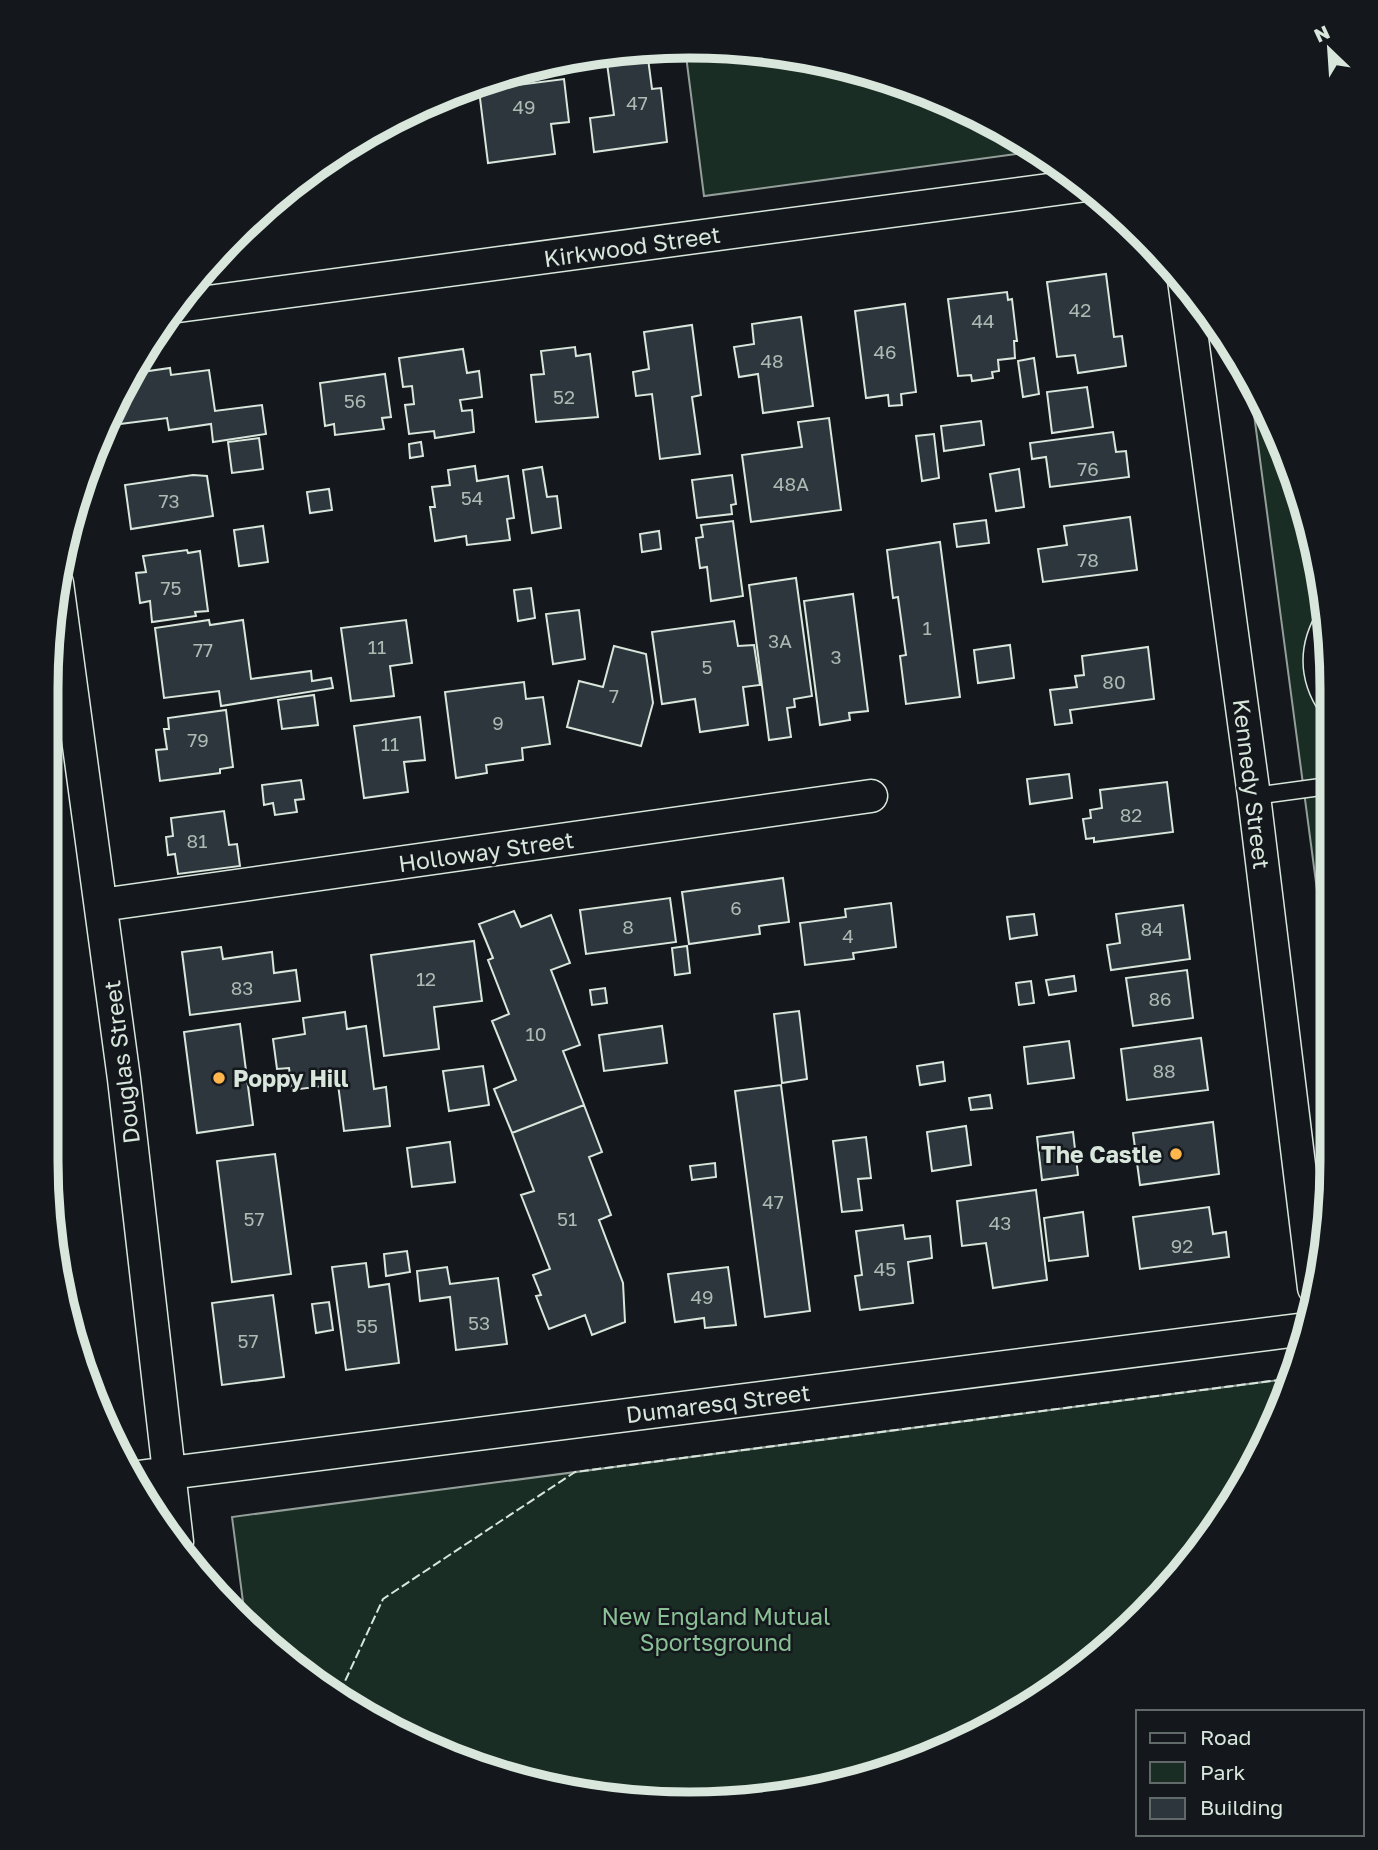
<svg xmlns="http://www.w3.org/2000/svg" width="1378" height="1850" viewBox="0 0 1378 1850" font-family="'Golos Text',sans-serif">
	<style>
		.green { fill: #1a2d24; stroke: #939e99; stroke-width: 2 }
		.building { fill: #2c363c; stroke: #d8e6dc; stroke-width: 2 }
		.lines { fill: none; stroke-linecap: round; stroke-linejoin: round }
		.lane-casing { stroke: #d8e6dc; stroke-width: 19 }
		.street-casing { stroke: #d8e6dc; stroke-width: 35 }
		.lane { stroke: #14181c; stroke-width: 16 }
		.street { stroke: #14181c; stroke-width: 32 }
		.fence { stroke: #d8e6dc; stroke-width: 2; stroke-dasharray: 9 3.5; stroke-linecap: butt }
		.poi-dot { fill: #ffb74d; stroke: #14181c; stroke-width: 2.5 }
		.labels { text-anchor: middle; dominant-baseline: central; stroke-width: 5; stroke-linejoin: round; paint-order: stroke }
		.number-label { font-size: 19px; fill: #adbab4 }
		.street-label { font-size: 23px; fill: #d8e6dc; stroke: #14181c }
		.poi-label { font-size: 23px; font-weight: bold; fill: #d8e6dc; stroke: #14181c; text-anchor: start }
		.park-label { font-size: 23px; fill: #8ac095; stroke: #14181c }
		.rim { fill: none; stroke: #d8e6dc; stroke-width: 9 }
	</style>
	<rect width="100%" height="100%" fill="#14181c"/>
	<!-- green -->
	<path class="green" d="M 685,48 C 714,49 747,47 776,52 C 866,67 962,97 1038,151 L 704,196 Z
		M 1250,384 L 1284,443 L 1327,605 L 1330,988 Z
		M 1294,1378 L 1246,1482 L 1173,1586 L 1080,1672 L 935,1756 L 731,1803 L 563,1792 L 404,1738 L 246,1625 L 232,1517 Z"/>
	<!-- building -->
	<path class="building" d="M 647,51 L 652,89 L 661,88 L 667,142 L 594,152 L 590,118 L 614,115 L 606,56 Z
		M 564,79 L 569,122 L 551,124 L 555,154 L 488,163 L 479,90 Z
		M 1106,274 L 1114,337 L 1122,336 L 1126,366 L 1078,373 L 1075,355 L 1057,357 L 1047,282 Z
		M 1007,292 L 1008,300 L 1012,299 L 1017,341 L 1014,341 L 1015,358 L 998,360 L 999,371 L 992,372 L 993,378 L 972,381 L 971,375 L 958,376 L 948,299 Z
		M 905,304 L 916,392 L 901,394 L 902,405 L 889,406 L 888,395 L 866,398 L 855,311 Z
		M 801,317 L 813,406 L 763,413 L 758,374 L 739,377 L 734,347 L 754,344 L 752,324 Z
		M 692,325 L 701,395 L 692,397 L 700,454 L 660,459 L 652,394 L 636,396 L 633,372 L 649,369 L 644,332 Z
		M 575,347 L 576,356 L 590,354 L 598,417 L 536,422 L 531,375 L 544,374 L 541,351 Z
		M 463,349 L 467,373 L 479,371 L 482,397 L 460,400 L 462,411 L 472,410 L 474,432 L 435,438 L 434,431 L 409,434 L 405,405 L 414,404 L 412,386 L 403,387 L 399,358 Z
		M 1034,358 L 1039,394 L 1023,397 L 1018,361 Z
		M 170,368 L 171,375 L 209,370 L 215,411 L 262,405 L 266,434 L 213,442 L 211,424 L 169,430 L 167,418 L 112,425 L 135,373 Z
		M 385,374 L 391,417 L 382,418 L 384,429 L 335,435 L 334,424 L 325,426 L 320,383 Z
		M 1087,387 L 1093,427 L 1052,433 L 1047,392 Z
		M 829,418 L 841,510 L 751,522 L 742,455 L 802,447 L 798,422 Z
		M 981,421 L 984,445 L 944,451 L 941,426 Z
		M 1113,432 L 1116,452 L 1126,451 L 1129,477 L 1050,487 L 1046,457 L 1032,459 L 1030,443 Z
		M 934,434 L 939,478 L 922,481 L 916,436 Z
		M 259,438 L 263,469 L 232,473 L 228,442 Z
		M 421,442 L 423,456 L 410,458 L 409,444 Z
		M 475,466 L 477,481 L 508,476 L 514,518 L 507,519 L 510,540 L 467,545 L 466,536 L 435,541 L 430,507 L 435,507 L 432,487 L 450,485 L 448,470 Z
		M 542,467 L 547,497 L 557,496 L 561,528 L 532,533 L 523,470 Z
		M 1019,469 L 1024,507 L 996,511 L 990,474 Z
		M 193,475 L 207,476 L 213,516 L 131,529 L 125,485 Z
		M 732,475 L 736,504 L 731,505 L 732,514 L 697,518 L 692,480 Z
		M 329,489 L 332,510 L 310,513 L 307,492 Z
		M 1130,517 L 1137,570 L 1043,582 L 1038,549 L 1067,545 L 1064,526 Z
		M 986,520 L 989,543 L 957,547 L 954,524 Z
		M 733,521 L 743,596 L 711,601 L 707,567 L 700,568 L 696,538 L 703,537 L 701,525 Z
		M 263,526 L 268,562 L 239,566 L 234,530 Z
		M 659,531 L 661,549 L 642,552 L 640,534 Z
		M 940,542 L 960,697 L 906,704 L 900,656 L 906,655 L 898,597 L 893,598 L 887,550 Z
		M 187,550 L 188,553 L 200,551 L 208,611 L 195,612 L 196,616 L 152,622 L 150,601 L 140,603 L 136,573 L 146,572 L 143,556 Z
		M 796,578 L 812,696 L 794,699 L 795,707 L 787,708 L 791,737 L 769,740 L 749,585 Z
		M 531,588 L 535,618 L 518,621 L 514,590 Z
		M 853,594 L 868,711 L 849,713 L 850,720 L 820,725 L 804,601 Z
		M 579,610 L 585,659 L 553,664 L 546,614 Z
		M 209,620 L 210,625 L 243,620 L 251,679 L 311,671 L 312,681 L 331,678 L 333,688 L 221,706 L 219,691 L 164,698 L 155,628 Z
		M 406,620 L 412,663 L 390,666 L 394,696 L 351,701 L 341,628 Z
		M 734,621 L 738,646 L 754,645 L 760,685 L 743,687 L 748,725 L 700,732 L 695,699 L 662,704 L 652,632 Z
		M 1010,645 L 1014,678 L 978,683 L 974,650 Z
		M 614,646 L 646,654 L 653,703 L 641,746 L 567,727 L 579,681 L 603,687 Z
		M 1148,647 L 1154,699 L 1070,710 L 1072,723 L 1055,725 L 1050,690 L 1077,687 L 1075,676 L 1084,675 L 1082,656 Z
		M 524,682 L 526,699 L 543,697 L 550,744 L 522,748 L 523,760 L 486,765 L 487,773 L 456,778 L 445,692 Z
		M 314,695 L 318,725 L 282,729 L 278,700 Z
		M 226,710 L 233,767 L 220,769 L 220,773 L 160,781 L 156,750 L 167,749 L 164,729 L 169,729 L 168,718 Z
		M 420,717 L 425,760 L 404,762 L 408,792 L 364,798 L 354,726 Z
		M 1069,774 L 1072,798 L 1030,804 L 1027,779 Z
		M 301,780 L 304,799 L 295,800 L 297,812 L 275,815 L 273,803 L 264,805 L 262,785 Z
		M 1167,782 L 1173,832 L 1094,842 L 1094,838 L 1086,839 L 1083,819 L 1091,818 L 1090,810 L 1102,808 L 1100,790 Z
		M 224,811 L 229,845 L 237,844 L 240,866 L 178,874 L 175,854 L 168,855 L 166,837 L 173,836 L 171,818 Z
		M 783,878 L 789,922 L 759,926 L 760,934 L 689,944 L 682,892 Z
		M 670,898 L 676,942 L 586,954 L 580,910 Z
		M 891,903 L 896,947 L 853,953 L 854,959 L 805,965 L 800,923 L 846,917 L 845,909 Z
		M 1183,905 L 1190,959 L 1111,970 L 1107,945 L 1120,943 L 1116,914 Z
		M 514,911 L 521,927 L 551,915 L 570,963 L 551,970 L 580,1045 L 563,1051 L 584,1105 L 512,1133 L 494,1089 L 516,1080 L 492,1021 L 509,1014 L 488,960 L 493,958 L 479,924 Z
		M 1034,914 L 1037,935 L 1010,939 L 1007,917 Z
		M 474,941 L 482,1001 L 434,1007 L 439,1049 L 384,1056 L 371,955 Z
		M 687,946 L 690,973 L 675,975 L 672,948 Z
		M 221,947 L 223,959 L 272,952 L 274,973 L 296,970 L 300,1001 L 190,1015 L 182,952 Z
		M 1187,970 L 1193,1018 L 1133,1026 L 1126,978 Z
		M 1074,976 L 1076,991 L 1049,995 L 1046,980 Z
		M 1031,981 L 1034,1003 L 1019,1005 L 1016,983 Z
		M 605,988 L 607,1003 L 592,1005 L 590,990 Z
		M 799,1011 L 807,1079 L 782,1083 L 774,1014 Z
		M 345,1012 L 347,1029 L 366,1026 L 374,1089 L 386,1087 L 390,1126 L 344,1131 L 338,1084 L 292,1090 L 289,1068 L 277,1069 L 273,1039 L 305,1034 L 303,1018 Z
		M 240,1024 L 253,1125 L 197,1133 L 184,1032 Z
		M 662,1026 L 667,1063 L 604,1071 L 599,1035 Z
		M 1201,1038 L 1208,1090 L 1127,1100 L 1121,1049 Z
		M 1069,1041 L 1074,1078 L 1028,1084 L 1024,1047 Z
		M 943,1062 L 945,1081 L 920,1085 L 917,1066 Z
		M 483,1066 L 489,1105 L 449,1111 L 443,1071 Z
		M 781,1085 L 810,1311 L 765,1317 L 735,1091 Z
		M 990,1095 L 992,1108 L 971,1110 L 969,1098 Z
		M 584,1105 L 602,1152 L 589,1157 L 611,1215 L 599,1220 L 623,1283 L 625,1322 L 592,1335 L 585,1315 L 549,1329 L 536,1296 L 541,1295 L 533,1275 L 550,1269 L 521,1195 L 534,1191 L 512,1133 Z
		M 1213,1122 L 1219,1174 L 1140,1185 L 1133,1133 Z
		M 966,1126 L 971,1165 L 932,1171 L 927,1132 Z
		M 1073,1132 L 1078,1175 L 1042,1180 L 1037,1137 Z
		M 866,1137 L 871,1178 L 858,1179 L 862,1210 L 842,1212 L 833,1141 Z
		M 450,1142 L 455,1182 L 412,1187 L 407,1148 Z
		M 275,1154 L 291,1274 L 232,1282 L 217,1161 Z
		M 715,1163 L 716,1177 L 692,1180 L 690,1166 Z
		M 1036,1190 L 1047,1280 L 993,1288 L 986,1243 L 962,1246 L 957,1201 Z
		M 1209,1207 L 1213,1234 L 1226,1232 L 1229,1257 L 1140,1269 L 1133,1217 Z
		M 1083,1212 L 1088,1256 L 1049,1261 L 1044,1218 Z
		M 903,1225 L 905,1239 L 930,1236 L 932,1258 L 908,1262 L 913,1303 L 860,1310 L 855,1276 L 862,1275 L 856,1231 Z
		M 407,1251 L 410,1272 L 386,1276 L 384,1254 Z
		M 366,1263 L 369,1287 L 389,1284 L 399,1363 L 346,1370 L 332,1267 Z
		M 447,1267 L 450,1284 L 498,1278 L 507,1344 L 456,1350 L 450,1297 L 420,1301 L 417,1271 Z
		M 728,1267 L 736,1325 L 705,1328 L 704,1318 L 675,1322 L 668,1274 Z
		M 273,1295 L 284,1377 L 222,1385 L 212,1303 Z
		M 329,1302 L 333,1330 L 316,1333 L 312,1304 Z
		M 82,1334 L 88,1378 L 71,1335 Z"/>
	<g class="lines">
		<defs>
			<path id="lane" d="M 1327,613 C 1307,644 1306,677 1328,709
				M 1254,796 L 1328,786"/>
			<path id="street" d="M 1184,280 L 1254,796 L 1314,1288
				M 178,306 L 1086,185
				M 57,583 L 124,1079 L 177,1542
				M 101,905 L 871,796
				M 130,1478 L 1306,1329"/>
		</defs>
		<!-- lane casing -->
		<use href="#lane" class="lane-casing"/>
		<!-- street casing -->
		<use href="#street" class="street-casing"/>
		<!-- lane -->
		<use href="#lane" class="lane"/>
		<!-- street -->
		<use href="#street" class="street"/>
		<!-- fence -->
		<path class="fence" d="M 340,1692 L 383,1599 L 575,1472 L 1294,1378"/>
	</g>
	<!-- markers -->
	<g class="poi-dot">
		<circle cx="219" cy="1078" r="7"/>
		<circle cx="1176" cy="1154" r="7"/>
	</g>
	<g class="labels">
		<!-- number labels -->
		<g class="number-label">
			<text x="637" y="102">47</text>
			<text x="524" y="106">49</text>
			<text x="1080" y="309">42</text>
			<text x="983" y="320">44</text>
			<text x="885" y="351">46</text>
			<text x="772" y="360">48</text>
			<text x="564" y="396">52</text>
			<text x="355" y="400">56</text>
			<text x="1088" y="468">76</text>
			<text x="791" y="483">48A</text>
			<text x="472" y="497">54</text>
			<text x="169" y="500">73</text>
			<text x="1088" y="559">78</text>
			<text x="171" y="587">75</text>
			<text x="927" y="627">1</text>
			<text x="780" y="640">3A</text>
			<text x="377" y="646">11</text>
			<text x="203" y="649">77</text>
			<text x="836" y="656">3</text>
			<text x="707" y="666">5</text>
			<text x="1114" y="681">80</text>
			<text x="614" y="695">7</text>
			<text x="498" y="722">9</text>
			<text x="198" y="739">79</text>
			<text x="390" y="743">11</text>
			<text x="1131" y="814">82</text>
			<text x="197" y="840">81</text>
			<text x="736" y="907">6</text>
			<text x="628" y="926">8</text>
			<text x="1152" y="928">84</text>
			<text x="848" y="935">4</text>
			<text x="426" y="978">12</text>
			<text x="242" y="987">83</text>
			<text x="1160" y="998">86</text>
			<text x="536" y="1033">10</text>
			<text x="1164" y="1070">88</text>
			<text x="773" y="1201">47</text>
			<text x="254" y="1218">57</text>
			<text x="567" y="1218">51</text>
			<text x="1000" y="1222">43</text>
			<text x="1182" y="1245">92</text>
			<text x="885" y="1268">45</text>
			<text x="702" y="1296">49</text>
			<text x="479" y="1322">53</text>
			<text x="367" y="1325">55</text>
			<text x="248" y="1340">57</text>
		</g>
		<!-- street labels -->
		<g class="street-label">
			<text transform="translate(632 246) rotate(-8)">Kirkwood Street</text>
			<text transform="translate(1252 784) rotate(83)">Kennedy Street</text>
			<text transform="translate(486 851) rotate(-8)">Holloway Street</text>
			<text transform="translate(121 1062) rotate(-97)">Douglas Street</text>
			<text transform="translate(718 1403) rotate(-7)">Dumaresq Street</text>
		</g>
		<!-- poi labels -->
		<g class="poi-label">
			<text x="233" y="1078">Poppy Hill</text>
			<text x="1162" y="1154" text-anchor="end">The Castle</text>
		</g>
		<!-- park labels -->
		<g class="park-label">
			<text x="716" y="1616">New England Mutual<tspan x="716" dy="26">Sportsground</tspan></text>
		</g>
	</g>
	<!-- crop -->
	<path d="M0 0H1378V1850H0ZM689 58H689A631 631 0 0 1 1320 689V1161A631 631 0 0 1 689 1792H689A631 631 0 0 1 58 1161V689A631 631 0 0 1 689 58Z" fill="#14181c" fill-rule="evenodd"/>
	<path class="rim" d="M689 58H689A631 631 0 0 1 1320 689V1161A631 631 0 0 1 689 1792H689A631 631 0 0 1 58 1161V689A631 631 0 0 1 689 58Z"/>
	<!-- legend -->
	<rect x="1136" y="1710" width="228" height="126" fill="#14181c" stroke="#626a69" stroke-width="2"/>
	<rect x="1150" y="1733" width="35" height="10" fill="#14181c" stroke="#626a69" stroke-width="2"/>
	<text x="1200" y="1745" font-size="21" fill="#d8e6dc">Road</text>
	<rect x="1150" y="1762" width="35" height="21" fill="#1a2d24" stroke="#626a69" stroke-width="2"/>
	<text x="1200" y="1780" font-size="21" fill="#d8e6dc">Park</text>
	<rect x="1150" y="1798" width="35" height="21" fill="#2c363c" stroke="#626a69" stroke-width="2"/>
	<text x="1200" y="1815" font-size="21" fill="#d8e6dc">Building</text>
	<!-- north arrow -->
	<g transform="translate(1329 49) rotate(335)" stroke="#14181c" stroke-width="5" paint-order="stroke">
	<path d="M0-5L12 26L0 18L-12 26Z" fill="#d8e6dc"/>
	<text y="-10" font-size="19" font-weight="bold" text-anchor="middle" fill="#d8e6dc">N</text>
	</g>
</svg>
